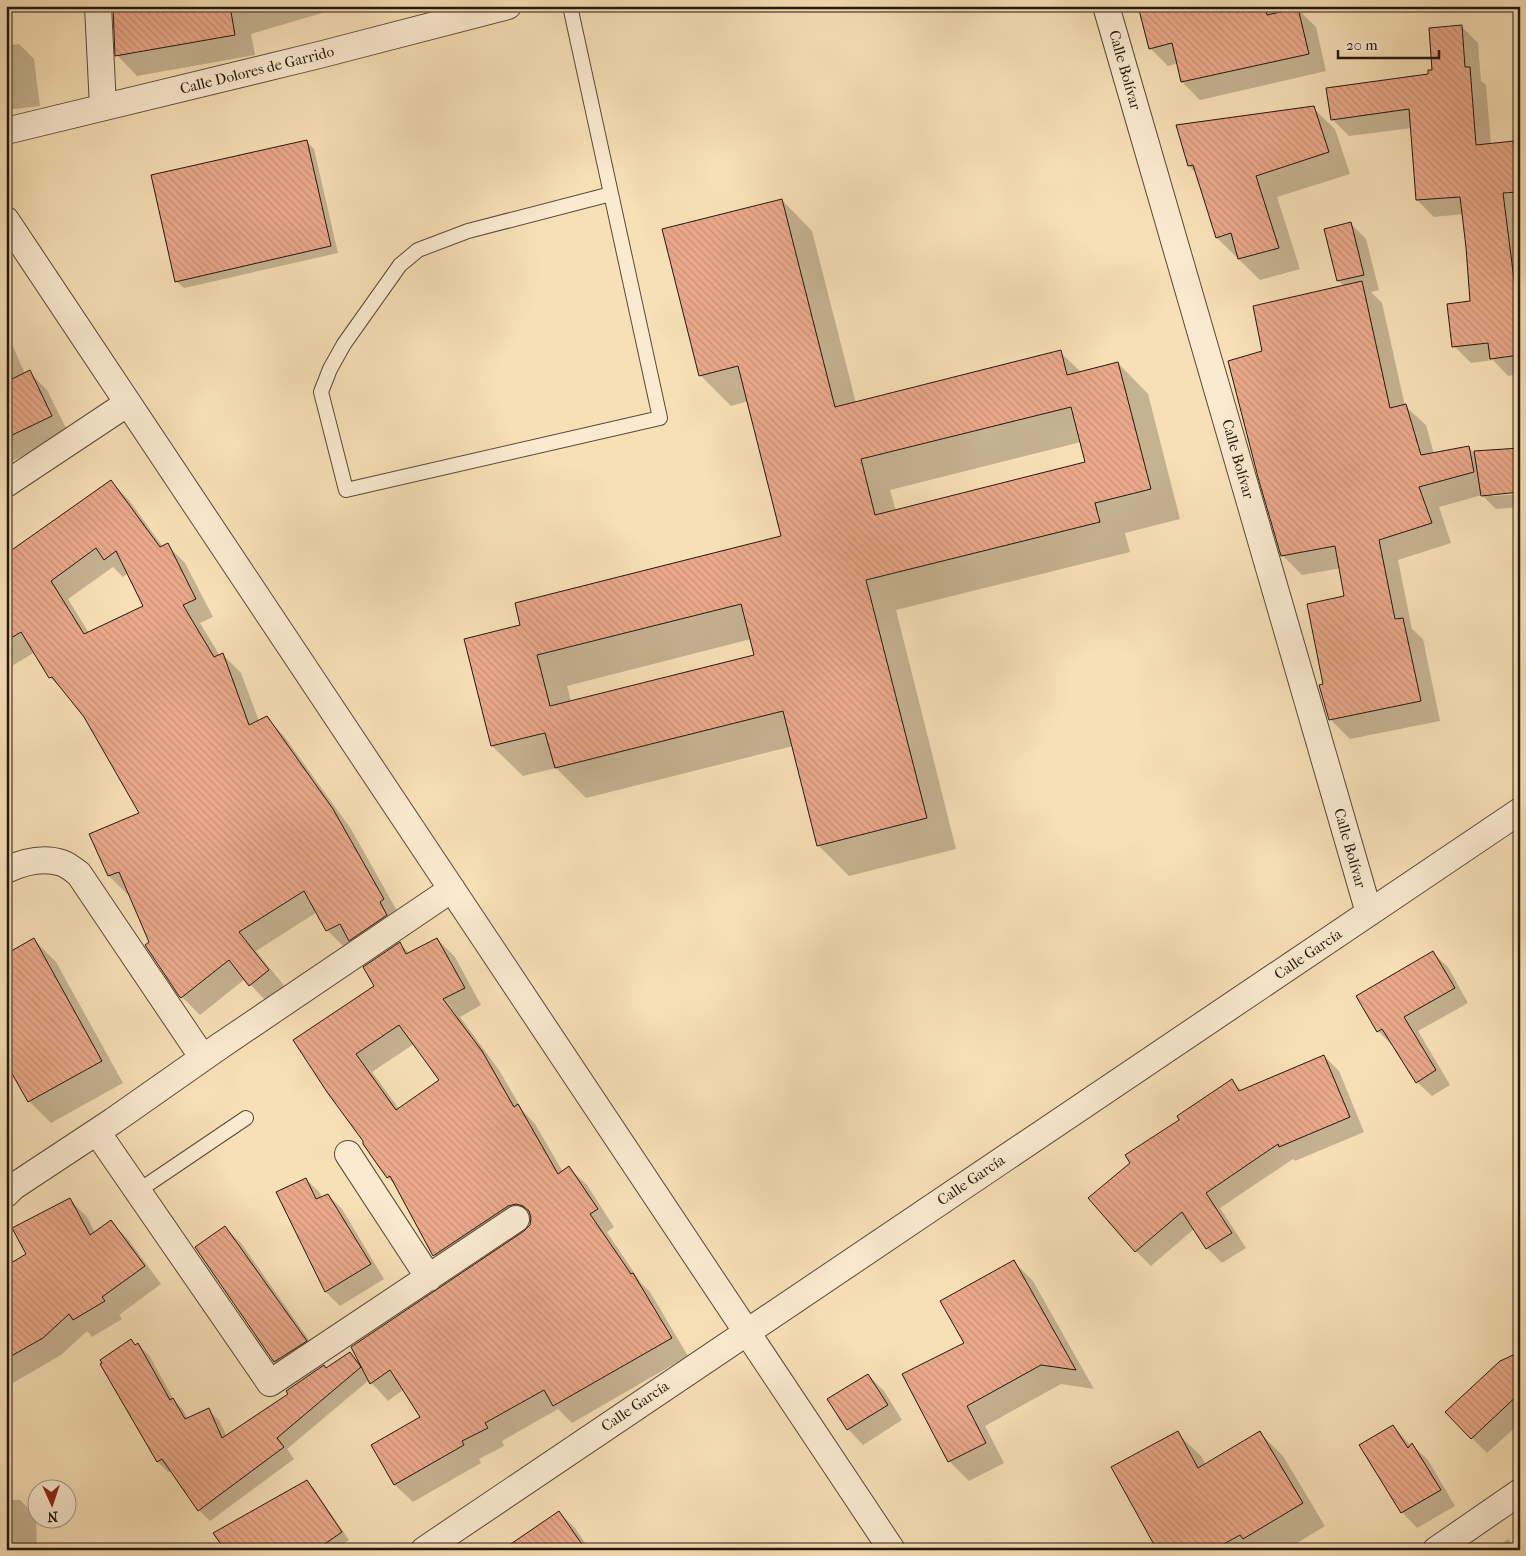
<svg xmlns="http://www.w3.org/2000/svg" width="1526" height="1556" viewBox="0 0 1526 1556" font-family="'IM FELL French Canon',serif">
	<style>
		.shadow { fill: #0003; fill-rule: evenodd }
		.building { fill: url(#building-back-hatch); stroke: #24180d; fill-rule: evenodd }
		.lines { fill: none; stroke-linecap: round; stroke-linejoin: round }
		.lane-casing { stroke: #594a37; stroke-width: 16 }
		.street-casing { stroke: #594a37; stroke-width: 28 }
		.lane { stroke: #faead0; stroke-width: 14 }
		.street { stroke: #faead0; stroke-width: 26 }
		.labels { text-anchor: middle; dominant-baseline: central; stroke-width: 4; stroke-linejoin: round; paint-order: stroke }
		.street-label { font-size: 15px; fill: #24180d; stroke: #faead0 }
	</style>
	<defs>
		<pattern id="building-back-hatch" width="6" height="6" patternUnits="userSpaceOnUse" patternTransform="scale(1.25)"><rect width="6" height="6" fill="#eba98b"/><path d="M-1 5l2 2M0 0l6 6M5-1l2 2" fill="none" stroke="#c99177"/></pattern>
	</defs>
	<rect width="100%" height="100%" fill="#f7dfb6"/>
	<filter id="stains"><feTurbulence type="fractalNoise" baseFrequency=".004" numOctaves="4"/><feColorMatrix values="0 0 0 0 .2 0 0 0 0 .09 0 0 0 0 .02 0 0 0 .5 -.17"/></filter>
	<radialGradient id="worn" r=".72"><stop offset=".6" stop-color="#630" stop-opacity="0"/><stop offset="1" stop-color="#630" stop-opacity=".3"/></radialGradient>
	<!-- shadow -->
	<path class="shadow" d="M 114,6 L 346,6 L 251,34 L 255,55 L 137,76 L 117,55 Z
		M 419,6 L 454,6 L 426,13 Z
		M 1140,6 L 1278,6 L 1280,14 L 1298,9 L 1316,27 L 1326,71 L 1200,100 L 1182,82 L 1178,63 L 1168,66 L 1150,48 Z
		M 1397,6 L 1462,6 L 1462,7 L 1404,13 Z
		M 1461,26 L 1478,43 L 1481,81 L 1486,85 L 1491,145 L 1513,143 L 1520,149 L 1520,374 L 1508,376 L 1493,360 L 1471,363 L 1454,346 L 1471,302 L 1463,214 L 1434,217 L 1417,200 L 1412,128 L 1349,136 L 1332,119 L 1430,75 L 1434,71 Z
		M 19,44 L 34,59 L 40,106 L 6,110 L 6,46 Z
		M 1313,108 L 1335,129 L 1350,174 L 1277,197 L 1300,269 L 1260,280 L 1217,238 L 1196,173 L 1189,166 Z
		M 306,141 L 314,149 L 338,253 L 184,288 L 176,281 Z
		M 782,200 L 812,231 L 856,403 L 1060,352 L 1081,372 L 1118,363 L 1148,394 L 1180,519 L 1125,533 L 1130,552 L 896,610 L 956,849 L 849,876 L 818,845 L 793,746 L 586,798 L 556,768 L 523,776 L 492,746 L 522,626 L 783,537 L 749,401 L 731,406 L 700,375 ZM 1081,442 L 1087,463 L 896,511 L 890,490 ZM 751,639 L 756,656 L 571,702 L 567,686 Z
		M 1351,224 L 1366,239 L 1379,290 L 1371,292 L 1382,303 L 1405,406 L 1426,425 L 1434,454 L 1469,447 L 1474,453 L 1492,496 L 1520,494 L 1520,507 L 1496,509 L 1482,495 L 1439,507 L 1451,543 L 1398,560 L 1412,629 L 1423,639 L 1440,721 L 1350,739 L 1330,719 L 1324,685 L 1346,597 L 1341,568 L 1302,575 L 1282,555 L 1264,352 L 1345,287 L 1338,280 Z
		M 6,337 L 11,342 L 25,374 L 29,372 L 47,390 L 69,434 L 6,464 Z
		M 111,482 L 129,500 L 163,547 L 167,545 L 185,563 L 213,617 L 200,623 L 220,656 L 223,655 L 241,673 L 259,721 L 266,717 L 284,736 L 351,829 L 401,918 L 345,948 L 327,930 L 317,912 L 256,951 L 286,988 L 268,1003 L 245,979 L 200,1015 L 182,997 L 150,943 L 129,893 L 127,894 L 109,876 L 91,834 L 141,814 L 85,717 L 68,696 L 50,677 L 35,652 L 10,667 L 6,663 L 6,555 ZM 113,567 L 123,577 L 128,573 L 145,606 L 89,633 L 68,599 Z
		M 437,939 L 455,957 L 481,1005 L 460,1017 L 499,1070 L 523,1111 L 535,1124 L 563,1172 L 569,1168 L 587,1185 L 614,1227 L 607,1232 L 641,1283 L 650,1292 L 688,1356 L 572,1423 L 558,1409 L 502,1441 L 504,1446 L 479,1459 L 481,1463 L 413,1502 L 395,1485 L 373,1445 L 422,1418 L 404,1389 L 388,1401 L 369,1380 L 287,1449 L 294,1459 L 210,1521 L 199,1510 L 172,1470 L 168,1472 L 158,1462 L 101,1365 L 138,1345 L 149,1355 L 174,1400 L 183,1410 L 188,1419 L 208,1410 L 219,1420 L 227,1437 L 350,1354 L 361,1365 L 530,1227 L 531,1222 L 526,1223 L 452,1273 L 434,1255 L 399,1188 L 388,1178 L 364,1143 L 364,1140 L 328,1091 L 376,987 L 400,944 L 410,954 ZM 414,1044 L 441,1080 L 399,1109 L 372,1072 Z
		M 34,940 L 56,962 L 123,1083 L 51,1123 L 29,1101 Z
		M 1433,953 L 1448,967 L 1468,1003 L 1418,1031 L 1450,1085 L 1432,1096 L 1417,1082 L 1393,1046 L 1378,1031 L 1358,996 Z
		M 1324,1056 L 1339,1071 L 1364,1132 L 1295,1161 L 1293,1159 L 1220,1208 L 1246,1248 L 1222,1263 L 1207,1248 L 1194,1229 L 1151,1266 L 1136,1251 L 1181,1120 L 1232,1081 L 1242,1091 Z
		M 306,1179 L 320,1193 L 322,1198 L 328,1195 L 342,1209 L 384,1279 L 340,1306 L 326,1292 L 278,1193 Z
		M 70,1200 L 87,1217 L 95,1233 L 110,1221 L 128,1239 L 161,1284 L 119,1315 L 122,1319 L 92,1337 L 87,1331 L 61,1355 L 6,1387 L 6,1268 L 28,1254 Z
		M 225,1228 L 241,1243 L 321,1357 L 290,1377 L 275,1362 L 196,1247 Z
		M 1013,1261 L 1033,1281 L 1094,1389 L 1061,1384 L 985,1426 L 1004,1463 L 969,1481 L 949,1461 L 965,1344 Z
		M 1520,1353 L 1520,1423 L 1487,1453 L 1472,1438 Z
		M 868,1375 L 884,1391 L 902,1420 L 863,1445 L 848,1429 Z
		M 1393,1426 L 1411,1446 L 1412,1445 L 1428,1460 L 1455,1506 L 1417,1528 L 1402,1512 Z
		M 1177,1433 L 1201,1456 L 1206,1465 L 1260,1433 L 1283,1456 L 1325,1526 L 1286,1550 L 1158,1550 Z
		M 306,1482 L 314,1489 L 349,1540 L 335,1550 L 226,1550 Z
		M 6,1500 L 20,1500 L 36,1516 L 37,1550 L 6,1550 Z
		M 559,1512 L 575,1528 L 590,1550 L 505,1550 Z
		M 1508,1539 L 1518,1550 L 1494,1550 Z
		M 143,1544 L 148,1550 L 86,1550 L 86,1545 Z"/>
	<!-- building -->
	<path class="building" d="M 113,6 L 230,6 L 235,35 L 115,56 Z
		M 1138,6 L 1265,6 L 1267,15 L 1298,8 L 1309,54 L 1181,82 L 1172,43 L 1149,49 Z
		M 1462,25 L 1465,67 L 1470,67 L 1476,145 L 1514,141 L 1518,192 L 1503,193 L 1516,295 L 1520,295 L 1520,355 L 1490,359 L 1488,343 L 1452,347 L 1447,304 L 1470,301 L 1466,247 L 1460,197 L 1416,200 L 1409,109 L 1331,120 L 1326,88 L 1428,74 L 1428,70 L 1432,70 L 1429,28 Z
		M 1314,106 L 1329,152 L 1256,176 L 1279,248 L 1238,259 L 1231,233 L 1216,238 L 1193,165 L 1188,166 L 1176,125 Z
		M 307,140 L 331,246 L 175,282 L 151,175 Z
		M 782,199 L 835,407 L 1061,350 L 1067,375 L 1118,362 L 1151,489 L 1095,503 L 1100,522 L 866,580 L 927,818 L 817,846 L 783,711 L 555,768 L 545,733 L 491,746 L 464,639 L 520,625 L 515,603 L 781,536 L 738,366 L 699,376 L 662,229 ZM 1071,407 L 1085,462 L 875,515 L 861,459 ZM 741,604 L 754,655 L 550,706 L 537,655 Z
		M 1351,222 L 1364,275 L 1337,281 L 1324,229 Z
		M 1362,281 L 1390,408 L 1406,404 L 1421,455 L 1469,446 L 1474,472 L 1419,487 L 1432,523 L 1379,540 L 1395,619 L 1403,618 L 1421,701 L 1329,720 L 1319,685 L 1323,684 L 1307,604 L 1344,596 L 1335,546 L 1281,556 L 1259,481 L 1228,361 L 1262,351 L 1253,306 Z
		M 30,370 L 52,416 L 6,438 L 6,382 Z
		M 1520,448 L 1520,492 L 1481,496 L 1474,451 Z
		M 111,480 L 160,547 L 168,543 L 196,599 L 183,605 L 214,657 L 223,653 L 249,725 L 267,716 L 333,809 L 384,899 L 380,902 L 387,915 L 349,941 L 340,924 L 326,931 L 304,891 L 239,932 L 269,970 L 249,986 L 229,960 L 181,998 L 179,996 L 145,945 L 149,942 L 119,872 L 108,876 L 89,834 L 139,813 L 84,717 L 52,677 L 49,678 L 21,632 L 6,641 L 6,554 ZM 96,548 L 104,560 L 116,551 L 143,606 L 84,634 L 51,581 Z
		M 34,938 L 102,1061 L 28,1102 L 6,1063 L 6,954 Z
		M 437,938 L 465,988 L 443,999 L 482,1051 L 514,1107 L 518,1104 L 558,1174 L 569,1166 L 598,1209 L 590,1214 L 631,1274 L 633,1273 L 672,1338 L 553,1406 L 544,1390 L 485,1423 L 488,1428 L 462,1441 L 464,1445 L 394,1485 L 371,1445 L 420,1417 L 390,1370 L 370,1384 L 351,1347 L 524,1231 L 530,1225 L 531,1218 L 529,1211 L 523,1206 L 516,1204 L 508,1206 L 433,1256 L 390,1176 L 387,1178 L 363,1144 L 363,1141 L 327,1092 L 293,1040 L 374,986 L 363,967 L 400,942 L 406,954 ZM 399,1025 L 439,1080 L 396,1110 L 356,1054 Z
		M 1433,951 L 1455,988 L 1404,1017 L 1436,1070 L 1416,1083 L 1382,1029 L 1377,1032 L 1356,996 Z
		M 1324,1055 L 1350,1117 L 1279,1147 L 1278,1144 L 1206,1193 L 1232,1233 L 1206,1249 L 1182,1212 L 1135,1252 L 1088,1198 L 1130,1163 L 1125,1155 L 1179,1120 L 1177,1116 L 1232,1079 L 1239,1091 Z
		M 306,1178 L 316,1199 L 328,1194 L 371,1264 L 325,1292 L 276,1192 Z
		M 70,1198 L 90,1235 L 111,1220 L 145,1266 L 102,1297 L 105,1301 L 73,1320 L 69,1314 L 43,1338 L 6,1359 L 6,1266 L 26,1254 L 12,1228 Z
		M 225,1226 L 307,1341 L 274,1362 L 195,1247 Z
		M 1014,1260 L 1076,1370 L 1041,1365 L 967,1406 L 986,1443 L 948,1462 L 902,1374 L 964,1343 L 940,1301 Z
		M 131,1339 L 135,1345 L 138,1343 L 170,1400 L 173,1398 L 185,1419 L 209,1408 L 222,1438 L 288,1394 L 286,1391 L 324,1365 L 326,1368 L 350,1352 L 361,1367 L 277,1438 L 284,1447 L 198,1511 L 162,1459 L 157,1462 L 100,1364 L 102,1363 L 100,1360 Z
		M 1520,1352 L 1520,1393 L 1471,1439 L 1445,1412 L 1500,1361 Z
		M 868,1374 L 888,1405 L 847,1430 L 827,1399 Z
		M 1393,1425 L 1408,1448 L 1412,1443 L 1441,1490 L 1401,1513 L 1359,1445 Z
		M 1178,1431 L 1198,1468 L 1260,1431 L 1303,1503 L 1243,1539 L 1240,1535 L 1213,1550 L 1157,1550 L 1111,1467 Z
		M 307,1480 L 342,1532 L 316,1550 L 225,1550 L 213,1533 Z
		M 559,1511 L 586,1550 L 502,1550 Z"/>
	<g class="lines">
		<defs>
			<path id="lane" d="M 570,6 L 660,418 L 346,490 L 321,392 L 330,369 L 344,344 L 400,265 L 418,250 L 468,231 L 611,194
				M 138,1191 L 246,1118"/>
			<path id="street" d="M 98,6 L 103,107
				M 1106,6 L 1369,913
				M 6,131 L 319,55 L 508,6
				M 6,220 L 892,1550
				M 6,484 L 128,403
				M 6,870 C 23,862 44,857 62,863 C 68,865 74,870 79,874 L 203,1058
				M 97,1132 L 270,1383 L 516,1219
				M 348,1154 L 429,1278
				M 6,1194 L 13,1187 L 113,1121 L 220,1046 L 452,889
				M 424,1550 L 1520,811
				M 1436,1550 L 1520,1492"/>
		</defs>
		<!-- lane casing -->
		<use href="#lane" class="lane-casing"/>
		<!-- street casing -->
		<use href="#street" class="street-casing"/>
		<!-- lane -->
		<use href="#lane" class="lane"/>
		<!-- street -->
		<use href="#street" class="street"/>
	</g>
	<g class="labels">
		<!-- street labels -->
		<g class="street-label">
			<text transform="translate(257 70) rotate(-14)">Calle Dolores de Garrido</text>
			<text transform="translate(1125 70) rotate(74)">Calle Bolívar</text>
			<text transform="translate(1238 459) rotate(74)">Calle Bolívar</text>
			<text transform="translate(1350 848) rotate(74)">Calle Bolívar</text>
			<text transform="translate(1308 954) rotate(-34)">Calle García</text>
			<text transform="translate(971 1180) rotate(-34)">Calle García</text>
			<text transform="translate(635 1406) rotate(-34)">Calle García</text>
		</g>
	</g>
	<!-- margin -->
	<rect width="1526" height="1556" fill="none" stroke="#f7dfb6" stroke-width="25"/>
	<rect x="8" y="8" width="1511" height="1541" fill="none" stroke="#24180d" stroke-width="2.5"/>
	<rect x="12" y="12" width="1501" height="1531" fill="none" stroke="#24180d"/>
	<!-- north arrow -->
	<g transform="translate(52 1504) rotate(177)"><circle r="24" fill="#faead0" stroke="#a49682"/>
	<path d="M0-4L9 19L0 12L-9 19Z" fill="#8f2418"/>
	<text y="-8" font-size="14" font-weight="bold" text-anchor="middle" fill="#24180d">N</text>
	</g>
	<!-- scale -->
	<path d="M1338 50v8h101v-8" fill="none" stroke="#24180d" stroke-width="2.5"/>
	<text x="1346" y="50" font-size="15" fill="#24180d" stroke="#faead0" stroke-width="4" paint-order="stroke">20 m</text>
	<rect width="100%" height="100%" filter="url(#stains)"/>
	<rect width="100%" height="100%" fill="url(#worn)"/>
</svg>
